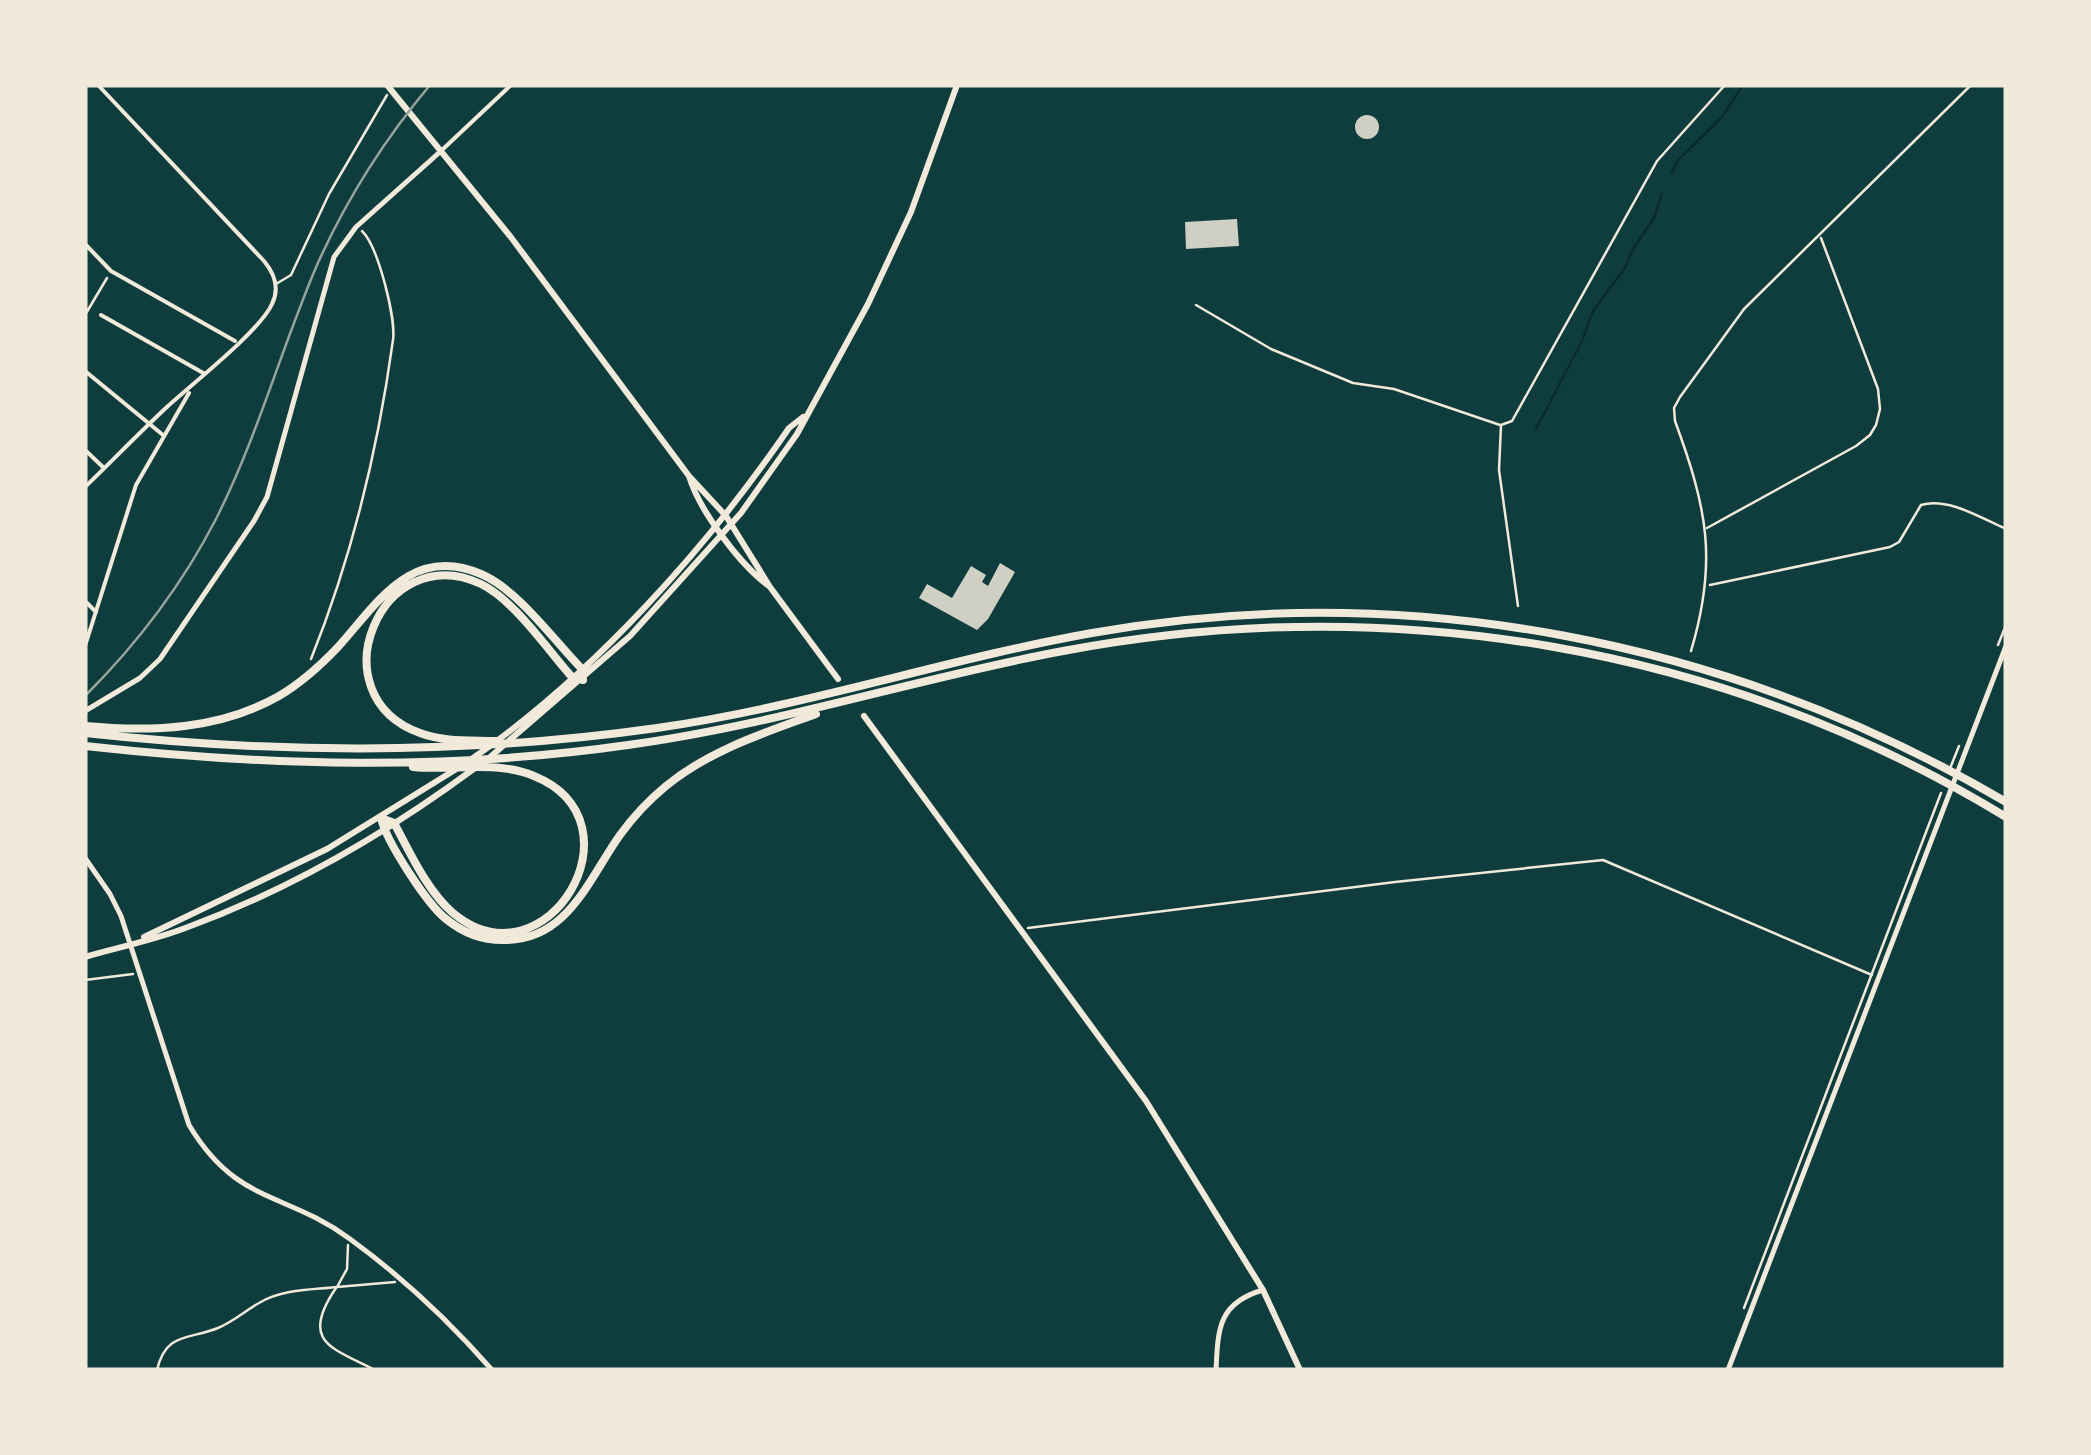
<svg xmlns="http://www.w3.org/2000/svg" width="2091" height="1455" viewBox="0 0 2091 1455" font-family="'Space Grotesk',sans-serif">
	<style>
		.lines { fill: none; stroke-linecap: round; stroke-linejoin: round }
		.stream { stroke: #0a2a2b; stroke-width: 2.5 }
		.building { fill: #cfcfc3 }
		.path { stroke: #f1e9da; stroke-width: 2.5 }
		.service { stroke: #f1e9da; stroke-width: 2.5 }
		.minor { stroke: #f1e9da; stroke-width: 4 }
		.tertiary { stroke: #f1e9da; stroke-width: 5 }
		.secondary { stroke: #f1e9da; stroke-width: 6 }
		.primary { stroke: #f1e9da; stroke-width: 6 }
		.motorway { stroke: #f1e9da; stroke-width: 8 }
		.rail { stroke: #97a49c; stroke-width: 2.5 }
	</style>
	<rect width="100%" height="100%" fill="#0f3d3e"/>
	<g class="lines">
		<!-- stream -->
		<path class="stream" d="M 1672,173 L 1677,161 L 1722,117 L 1743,85
			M 1536,429 L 1582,341 L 1593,311 L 1625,268 L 1633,249 L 1654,218 L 1662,194"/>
	</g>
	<!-- building -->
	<path class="building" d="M1355 127a12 12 0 1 1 24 0a12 12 0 1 1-24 0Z
		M 1237,219 L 1239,246 L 1186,249 L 1185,222 Z
		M 1000,563 L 1015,572 L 988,619 L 977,630 L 919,598 L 927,584 L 952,598 L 971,566 L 986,575 L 982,582 L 988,586 Z"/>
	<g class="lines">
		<!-- path -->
		<path class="path" d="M 1196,305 L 1271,349 L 1353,383 L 1394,389 L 1500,425
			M 85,315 L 107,278
			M 1707,528 L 1856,446 L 1870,435 L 1876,425 L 1880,409 L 1878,389 L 1821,238
			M 1710,585 L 1890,547 L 1899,542 L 1921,505 C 1948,497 1981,518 2006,529
			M 1518,606 L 1499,470 L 1501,425 L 1512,421 L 1657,161 L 1725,85
			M 1998,645 L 2006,625
			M 1691,651 C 1718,561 1707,508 1675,421 L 1674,408 L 1680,397 L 1744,309 L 1971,85
			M 311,659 C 352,557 378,449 393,340 C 396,318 378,246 362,231
			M 1951,766 L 1959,746
			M 1028,928 L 1395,882 L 1603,860 L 1872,975
			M 85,980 L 133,974
			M 348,1245 L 347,1269 L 337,1287 L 395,1282
			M 336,1288 C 299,1342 332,1348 375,1370
			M 1744,1308 L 1941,793
			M 157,1370 C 166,1332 188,1340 218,1328 C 233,1322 245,1311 259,1303 C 282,1289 311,1290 337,1287"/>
		<!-- service -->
		<path class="service" d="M 276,284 L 291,275 L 329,194 L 387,95"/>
		<!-- minor -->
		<path class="minor" d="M 442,150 L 511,85
			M 85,244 L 111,271 L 235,341
			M 101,315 L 205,374
			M 85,371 L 163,435
			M 85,450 L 104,468
			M 85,487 C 113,460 140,432 168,406 C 192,384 260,331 272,304 C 280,288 274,273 264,261 L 98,85
			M 85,601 L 96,612
			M 85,646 L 136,485 L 189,393"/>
		<!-- tertiary -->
		<path class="tertiary" d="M 85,711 L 140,678 L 160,659 L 254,521 L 267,497 L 334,257 L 356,227 L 441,151
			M 85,858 L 110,894 L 121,916 L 189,1125 C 237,1205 285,1191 350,1239 C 401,1276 450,1322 492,1370
			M 1216,1370 C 1218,1329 1218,1303 1263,1290
			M 1728,1370 L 2006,646"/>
		<!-- secondary -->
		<path class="secondary" d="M 387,85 L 510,236 L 689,476 L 726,516 L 770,587 L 838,679
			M 689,476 C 699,510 740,565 769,586
			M 864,716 L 1146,1101 L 1263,1290 L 1300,1370"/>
		<!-- primary -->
		<path class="primary" d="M 473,758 C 593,675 707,548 789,428 L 803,417
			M 489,758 L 630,636 L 741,513 L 797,434 L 868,304 L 911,212 L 957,85
			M 144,937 L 327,849 L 458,768
			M 85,957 C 119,947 155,940 188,927 C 291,889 387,833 475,768"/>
		<!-- motorway -->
		<path class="motorway" d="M 85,726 C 152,732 219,730 279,696 C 301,683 320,666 338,647 C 377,604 411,544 481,574 C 517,589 553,639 581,668 L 583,680
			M 85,733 C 277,754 466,755 657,728 C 804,707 946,659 1092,633 C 1408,577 1731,640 2006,802
			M 496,741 C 471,740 443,742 420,733 C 315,695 381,537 481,584 C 514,600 547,649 572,677 L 583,680
			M 85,746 C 266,766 447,771 628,745 C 776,725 917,678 1063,651 C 1388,590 1722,644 2006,817
			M 381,818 C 386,841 427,904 446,919 C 462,932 481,940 502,940 C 567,942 588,880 620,835 C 633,817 649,800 666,786 C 710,750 764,733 816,714
			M 381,818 L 394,823 C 410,852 427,891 453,913 C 546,990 647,822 534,776 C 496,760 452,771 413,767"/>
		<!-- rail -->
		<path class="rail" d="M 85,696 C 137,644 182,585 216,519 C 257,438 281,349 317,265 C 346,200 384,140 430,85"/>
	</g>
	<!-- border -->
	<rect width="2091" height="1455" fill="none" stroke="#f1e9da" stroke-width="175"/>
</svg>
